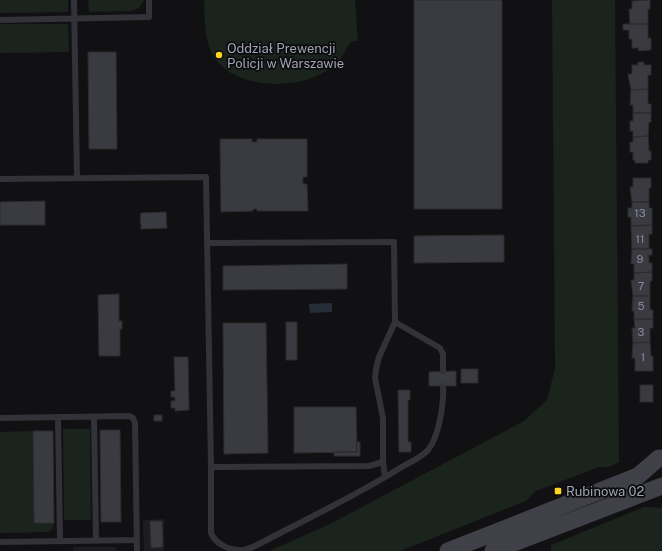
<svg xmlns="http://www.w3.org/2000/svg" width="662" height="551" viewBox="0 0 662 551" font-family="'Public Sans',sans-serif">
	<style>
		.built { fill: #1d1d20 }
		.green { fill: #1b231d }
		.water { fill: #272d38 }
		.building { fill: #3a3b41; stroke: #2c2b2f }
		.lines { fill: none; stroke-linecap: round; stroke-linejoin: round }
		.lane { stroke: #323238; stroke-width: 6 }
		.secondary { stroke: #404148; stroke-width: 17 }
		.poi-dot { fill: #ffd51d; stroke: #0c0c0e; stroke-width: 1.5 }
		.labels { text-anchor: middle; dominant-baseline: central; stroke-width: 3.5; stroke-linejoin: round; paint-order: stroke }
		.number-label { font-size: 11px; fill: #878a98 }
		.poi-label { font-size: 13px; fill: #a1a4b5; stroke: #0c0c0e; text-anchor: start }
	</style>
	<rect width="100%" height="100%" fill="#111113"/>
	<!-- built -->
	<path class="built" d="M 164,519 L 164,551 L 144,551 L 143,520 Z
		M 73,547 L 116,547 L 116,550 L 121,551 L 74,551 Z"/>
	<!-- green -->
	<path class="green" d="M 0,0 L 68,0 L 68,12 L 0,13 Z
		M 88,0 L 144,0 L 139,8 L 131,11 L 89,12 Z
		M 204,0 L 355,0 L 358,41 L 350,42 C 346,49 343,57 337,62 C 310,92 236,92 214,57 C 204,41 205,18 204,0 Z
		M 552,0 L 615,0 L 619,462 L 609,467 L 599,467 L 536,491 L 526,501 L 400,551 L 269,551 L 328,525 L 524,421 L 547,400 L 555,368 Z
		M 0,24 L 68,24 L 69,52 L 0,53 Z
		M 63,429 L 90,429 L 91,520 L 64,520 Z
		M 33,431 L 34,523 L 54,523 L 52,529 L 49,532 L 0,533 L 0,432 Z
		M 644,507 L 662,508 L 662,551 L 548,551 L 551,550 L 551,545 Z"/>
	<!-- water -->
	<path class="water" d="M 332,303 L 332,312 L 310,313 L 309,304 Z"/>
	<!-- building -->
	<path class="building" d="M 414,0 L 502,0 L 502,209 L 414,209 Z
		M 650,0 L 650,9 L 648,9 L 648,24 L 630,24 L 629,9 L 632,9 L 632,1 Z
		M 623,24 L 648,24 L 648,38 L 651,38 L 651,50 L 639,51 L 638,48 L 632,48 L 632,39 L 629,39 L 629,30 L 623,30 Z
		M 88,52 L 116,52 L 117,149 L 89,149 Z
		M 638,62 L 644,62 L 644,65 L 651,65 L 651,75 L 648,75 L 648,89 L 631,90 L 628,74 L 632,74 L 632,65 L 638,65 Z
		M 648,89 L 648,104 L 651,104 L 651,113 L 633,113 L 633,105 L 630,105 L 631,90 Z
		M 633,113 L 651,113 L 651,122 L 649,122 L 648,136 L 633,137 L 633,131 L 630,131 L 630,121 L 633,121 Z
		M 648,136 L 649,151 L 651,151 L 651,160 L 648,160 L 648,163 L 635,163 L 635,160 L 633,160 L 633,152 L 630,152 L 630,142 L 633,142 L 633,137 Z
		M 220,139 L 252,139 L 252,142 L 257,142 L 257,139 L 307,139 L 307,177 L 303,177 L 303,184 L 307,184 L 308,211 L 257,211 L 257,209 L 253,209 L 253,211 L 221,212 Z
		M 633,178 L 651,178 L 651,188 L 649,188 L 649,202 L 632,202 L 630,187 L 633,187 Z
		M 45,201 L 45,225 L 0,225 L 0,202 Z
		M 632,202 L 649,202 L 649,208 L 652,208 L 652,225 L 631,226 L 631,217 L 628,217 L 628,208 L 632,208 Z
		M 166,212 L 167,228 L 141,229 L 141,223 L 140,223 L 141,213 Z
		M 652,225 L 652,234 L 649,234 L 649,249 L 632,249 L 631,226 Z
		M 504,235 L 504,262 L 414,263 L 414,236 Z
		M 632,249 L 652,249 L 652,255 L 649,255 L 649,263 L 652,263 L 652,272 L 634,273 L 634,264 L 631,264 Z
		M 347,264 L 347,289 L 223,290 L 223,266 Z
		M 652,272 L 652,281 L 650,281 L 650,296 L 633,296 L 631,280 L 634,280 L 634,273 Z
		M 119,294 L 119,321 L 122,321 L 122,329 L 120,329 L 120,356 L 99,356 L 98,295 Z
		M 633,296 L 650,296 L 650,310 L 653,310 L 653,319 L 634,319 L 634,311 L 632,311 Z
		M 634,319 L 653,319 L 653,328 L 650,328 L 650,342 L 633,343 L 632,328 L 635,328 Z
		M 286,322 L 297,322 L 297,360 L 286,360 Z
		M 223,323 L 266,323 L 268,453 L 224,454 Z
		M 650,342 L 651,356 L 653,356 L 653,371 L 635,371 L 635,358 L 632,358 L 633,343 Z
		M 174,357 L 188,357 L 189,410 L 175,411 L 175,408 L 171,408 L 171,401 L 175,401 L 175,397 L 171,397 L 171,391 L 175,391 Z
		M 461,369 L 478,369 L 478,383 L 461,383 Z
		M 456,371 L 456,386 L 429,386 L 429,372 Z
		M 640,385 L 653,385 L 653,402 L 640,402 Z
		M 398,390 L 410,390 L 410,400 L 408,400 L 408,442 L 411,442 L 411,452 L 399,452 Z
		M 294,407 L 356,407 L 357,452 L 294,453 Z
		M 154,415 L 162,415 L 162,421 L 154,421 Z
		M 100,430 L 120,430 L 121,522 L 101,522 Z
		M 33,431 L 53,431 L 54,523 L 34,523 Z
		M 356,442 L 360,442 L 360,456 L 334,456 L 334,452 L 357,452 Z
		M 150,521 L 162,521 L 163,547 L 151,548 Z"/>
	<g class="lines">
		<!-- lane -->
		<path class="lane" d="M 74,0 L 77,178
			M 0,20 L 149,17 L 149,0
			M 0,179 L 206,177 L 211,467 L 211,533 C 216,545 231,551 244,550 C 248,549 253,547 257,545 C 304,520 354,497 400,468 C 408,463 421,458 428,450 C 439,437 444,403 443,386
			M 207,243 L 394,242 L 395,322 L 379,357 L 376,369 L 375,378 L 383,418 L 383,462 L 385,477
			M 395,322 L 440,348 L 443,354 L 443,371
			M 58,417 L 60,541
			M 94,417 L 96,541
			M 0,418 L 129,416 L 133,418 L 135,423 L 137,551
			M 211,467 L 369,466 L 383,462
			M 0,542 L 136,540"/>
		<!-- secondary -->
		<path class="secondary" d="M 448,551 L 638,476 L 659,458
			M 493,551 L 662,486"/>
	</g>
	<!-- markers -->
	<g class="poi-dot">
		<circle cx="219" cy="55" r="4"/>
		<rect x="554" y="487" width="8" height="8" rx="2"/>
	</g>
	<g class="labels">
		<!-- number labels -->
		<g class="number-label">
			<text x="640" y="213">13</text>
			<text x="640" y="239">11</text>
			<text x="640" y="259">9</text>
			<text x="641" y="286">7</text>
			<text x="641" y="306">5</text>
			<text x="641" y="332">3</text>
			<text x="643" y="357">1</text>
		</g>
		<!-- poi labels -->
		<g class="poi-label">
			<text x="227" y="48">Oddział Prewencji<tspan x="227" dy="15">Policji w Warszawie</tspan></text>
			<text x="566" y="491">Rubinowa 02</text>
		</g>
	</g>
</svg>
